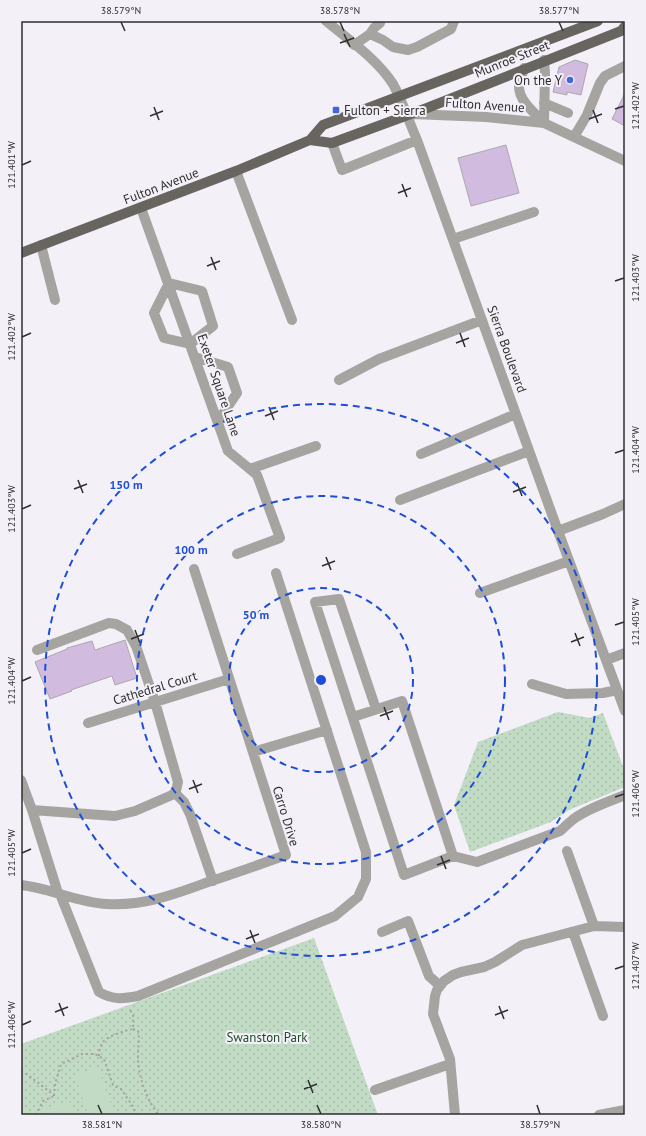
<svg xmlns="http://www.w3.org/2000/svg" width="646" height="1136" viewBox="0 0 646 1136" font-family="'PT Sans',sans-serif">
	<style>
		.grass { fill: url(#grass-dots) }
		.garden { fill: #c1dbc4 }
		.building { fill: #d1bbdf; stroke: #aca8ae }
		.lines { fill: none; stroke-linecap: round; stroke-linejoin: round }
		.path { stroke: #a4a1a6; stroke-width: 2; stroke-dasharray: 2 3; stroke-linecap: butt }
		.minor { stroke: #a6a4a1; stroke-width: 10 }
		.major { stroke: #686460; stroke-width: 10 }
		.ticks { fill: none; stroke: #2f2e30; stroke-width: 1.5 }
		.ring { fill: none; stroke: #1d4ed8; stroke-width: 2; stroke-dasharray: 7 5 }
		.poi-dot { fill: #4166d8; stroke: #f4f0f7; stroke-width: 1.5 }
		.labels { text-anchor: middle; dominant-baseline: central; stroke-width: 4; stroke-linejoin: round; paint-order: stroke }
		.street-label { font-size: 13px; fill: #2f2e30; stroke: #f4f0f7 }
		.poi-label { font-size: 13px; fill: #2f2e30; stroke: #f4f0f7; text-anchor: end }
		.park-label { font-size: 13px; fill: #1a4d26; stroke: #f4f0f7 }
		.centre { fill: #1d4ed8; stroke: #f4f0f7; stroke-width: 2 }
		.ring-label { font-size: 12px; text-anchor: middle; font-weight: bold; fill: #1d4ed8; stroke: #f4f0f7; stroke-width: 4; stroke-linejoin: round; paint-order: stroke }
		.neatline { fill: none; stroke: #2f2e30; stroke-width: 1.5 }
		.ticks-label { font-size: 10px; text-anchor: middle; fill: #2f2e30 }
	</style>
	<defs>
		<pattern id="grass-dots" width="8" height="8" patternUnits="userSpaceOnUse"><rect width="8" height="8" fill="#c1dbc4"/><path d="M2 2h.1M6 6h.1" fill="none" stroke="#a6bca9" stroke-width="1.8" stroke-linecap="round"/></pattern>
	</defs>
	<rect width="100%" height="100%" fill="#f4f0f7"/>
	<!-- grass -->
	<path class="grass" d="M 558,712 L 590,718 L 603,713 L 625,772 L 625,787 L 569,810 L 551,822 L 470,852 L 454,805 L 478,742 Z
		M 314,938 L 378,1115 L 21,1115 L 21,1044 Z"/>
	<!-- garden -->
	<path class="garden" d="M 98,1067 L 113,1110 L 98,1115 L 88,1115 L 75,1076 Z
		M 69,1100 L 75,1115 L 47,1115 L 44,1109 Z"/>
	<!-- building -->
	<path class="building" d="M 575,60 L 588,64 L 581,95 L 567,92 L 567,95 L 553,92 L 559,67 Z
		M 625,93 L 625,126 L 612,119 Z
		M 506,145 L 519,193 L 471,206 L 458,158 Z
		M 125,640 L 137,678 L 115,685 L 112,676 L 71,690 L 72,691 L 50,699 L 35,662 L 67,649 L 67,648 L 92,641 L 95,650 Z"/>
	<g class="lines">
		<!-- path -->
		<path class="path" d="M 133,1029 L 138,1031 C 140,1039 138,1045 138,1053 C 137,1073 146,1100 159,1115
			M 99,1056 C 99,1051 100,1045 104,1041 C 108,1036 127,1030 133,1029 L 133,1015 L 129,1008
			M 21,1072 L 24,1072 L 54,1095
			M 54,1096 L 55,1084 L 61,1064 L 82,1054 L 95,1054 L 104,1059 L 113,1085 L 121,1089 L 132,1105 L 137,1115
			M 36,1115 L 43,1101 L 54,1096"/>
		<!-- minor -->
		<path class="minor" d="M 326,21 C 349,40 377,59 393,84 C 403,102 409,122 417,140 L 558,531 L 625,711
			M 370,34 L 374,28 L 380,23
			M 354,45 L 370,34 L 383,40 L 393,47 L 408,50 L 417,47 L 451,29 L 454,21
			M 524,68 C 523,74 519,81 519,87 C 519,101 535,113 544,123
			M 544,103 L 568,113
			M 412,114 L 486,117 L 544,123 L 625,161
			M 544,123 L 545,73 L 544,60
			M 574,137 L 587,115 L 600,83 L 605,76 L 625,66
			M 332,143 L 342,170 L 417,140
			M 236,171 L 292,320
			M 141,208 L 228,451 L 257,475 L 280,538 L 237,554
			M 453,239 L 534,212
			M 41,245 L 55,300
			M 169,283 L 202,291 L 213,326 L 190,344 L 164,338 L 154,313 Z
			M 195,357 L 228,367 L 237,393 L 218,421
			M 339,380 L 379,359 L 482,320
			M 421,454 L 516,414
			M 250,469 L 316,446
			M 400,500 L 529,451
			M 558,531 L 603,514 L 625,504
			M 480,593 L 569,561
			M 37,650 L 109,623 L 116,624 L 127,630 L 136,646 L 155,702 L 178,782 L 176,791 L 172,795 L 135,811 L 115,816 L 32,810 L 58,893
			M 606,660 L 625,653
			M 532,684 L 566,694 L 603,693 L 617,690
			M 376,709 L 339,599 L 315,602 L 404,875 L 453,856 L 477,862 L 560,831 C 564,828 566,825 570,822 C 581,811 610,801 625,795
			M 353,717 L 402,701 L 453,856
			M 88,723 L 229,679
			M 253,752 L 327,730
			M 21,780 L 32,810
			M 175,793 L 184,802 L 190,814 L 213,881
			M 567,851 L 594,926
			M 21,885 C 50,888 78,903 107,904 C 146,906 175,894 211,881 C 236,873 261,864 286,855 L 194,569
			M 60,894 L 99,992 C 113,1000 122,999 138,996 L 335,916 L 358,897 L 366,879 L 366,852 L 276,573
			M 382,932 L 408,921 L 429,976 L 440,986
			M 573,932 L 603,1016
			M 375,1090 L 450,1064
			M 455,1115 L 450,1059 L 433,1014 L 435,996 L 437,990 L 444,981 L 453,975 L 461,972 L 484,967 L 495,962 L 522,945 L 594,926 L 625,927
			M 599,1115 L 625,1110"/>
		<!-- major -->
		<path class="major" d="M 310,140 L 332,143 L 427,108 L 621,31 L 625,26
			M 21,253 L 236,171 L 310,140 L 323,125 L 598,21"/>
	</g>
	<!-- ticks -->
	<path class="ticks" d="M 121,22 L 125,31M 340,22 L 344,31M 559,22 L 563,31M 344,34 L 350,47M 340,43 L 354,38M 154,107 L 159,120M 615,109 L 624,106M 593,110 L 598,123M 150,116 L 163,111M 589,119 L 602,114M 22,165 L 31,161M 402,184 L 407,197M 398,193 L 411,188M 211,257 L 216,270M 207,266 L 220,261M 615,281 L 624,278M 460,333 L 465,347M 22,337 L 31,333M 456,343 L 469,338M 269,407 L 274,420M 265,416 L 278,411M 615,453 L 624,450M 78,480 L 83,493M 517,483 L 522,496M 74,489 L 87,484M 513,492 L 526,487M 22,509 L 31,505M 326,557 L 331,570M 322,566 L 335,561M 615,625 L 624,622M 135,630 L 140,643M 575,633 L 580,646M 131,639 L 144,634M 571,642 L 584,637M 22,681 L 31,677M 384,707 L 389,720M 380,716 L 393,711M 193,780 L 198,793M 189,789 L 202,784M 615,797 L 624,794M 22,853 L 31,849M 441,856 L 446,869M 437,865 L 450,860M 250,930 L 255,943M 246,939 L 259,934M 615,969 L 624,966M 59,1003 L 64,1016M 499,1006 L 504,1019M 55,1012 L 68,1007M 495,1015 L 508,1010M 22,1025 L 31,1021M 308,1080 L 313,1093M 304,1089 L 317,1084M 98,1105 L 102,1114M 317,1105 L 321,1114M 537,1105 L 540,1114"/>
	<!-- distance rings -->
	<g class="ring">
		<circle cx="321" cy="680" r="92"/>
		<circle cx="321" cy="680" r="184"/>
		<circle cx="321" cy="680" r="276"/>
	</g>
	<!-- markers -->
	<g class="poi-dot">
		<circle cx="570" cy="80" r="4"/>
		<rect x="332" y="106" width="8" height="8" rx="2"/>
	</g>
	<g class="labels">
		<!-- street labels -->
		<g class="street-label">
			<text transform="translate(512 59) rotate(-22)">Munroe Street</text>
			<text transform="translate(485 105) rotate(4)">Fulton Avenue</text>
			<text transform="translate(161 186) rotate(-21)">Fulton Avenue</text>
			<text transform="translate(507 349) rotate(70)">Sierra Boulevard</text>
			<text transform="translate(219 385) rotate(71)">Exeter Square Lane</text>
			<text transform="translate(155 688) rotate(-17)">Cathedral Court</text>
			<text transform="translate(286 816) rotate(73)">Carro Drive</text>
		</g>
		<!-- poi labels -->
		<g class="poi-label">
			<text x="562" y="80">On the Y</text>
			<text x="344" y="110" text-anchor="start">Fulton + Sierra</text>
		</g>
		<!-- park labels -->
		<g class="park-label">
			<text x="267" y="1037">Swanston Park</text>
		</g>
	</g>
	<circle cx="321" cy="680" r="6" class="centre"/>
	<g class="ring-label">
		<text x="126" y="489">150 m</text>
		<text x="191" y="554">100 m</text>
		<text x="256" y="619">50 m</text>
	</g>
	<!-- border -->
	<rect width="646" height="1136" fill="none" stroke="#f4f0f7" stroke-width="44"/>
	<rect x="22" y="22" width="602" height="1092" class="neatline"/>
	<g class="ticks-label">
		<text x="121" y="14">38.579°N</text>
		<text x="340" y="14">38.578°N</text>
		<text x="559" y="14">38.577°N</text>
		<text transform="translate(635 106) rotate(-90)" y="4">121.402°W</text>
		<text transform="translate(11 165) rotate(-90)" y="4">121.401°W</text>
		<text transform="translate(635 278) rotate(-90)" y="4">121.403°W</text>
		<text transform="translate(11 337) rotate(-90)" y="4">121.402°W</text>
		<text transform="translate(635 450) rotate(-90)" y="4">121.404°W</text>
		<text transform="translate(11 509) rotate(-90)" y="4">121.403°W</text>
		<text transform="translate(635 622) rotate(-90)" y="4">121.405°W</text>
		<text transform="translate(11 681) rotate(-90)" y="4">121.404°W</text>
		<text transform="translate(635 794) rotate(-90)" y="4">121.406°W</text>
		<text transform="translate(11 853) rotate(-90)" y="4">121.405°W</text>
		<text transform="translate(635 966) rotate(-90)" y="4">121.407°W</text>
		<text transform="translate(11 1025) rotate(-90)" y="4">121.406°W</text>
		<text x="102" y="1128">38.581°N</text>
		<text x="321" y="1128">38.580°N</text>
		<text x="540" y="1128">38.579°N</text>
	</g>
</svg>
